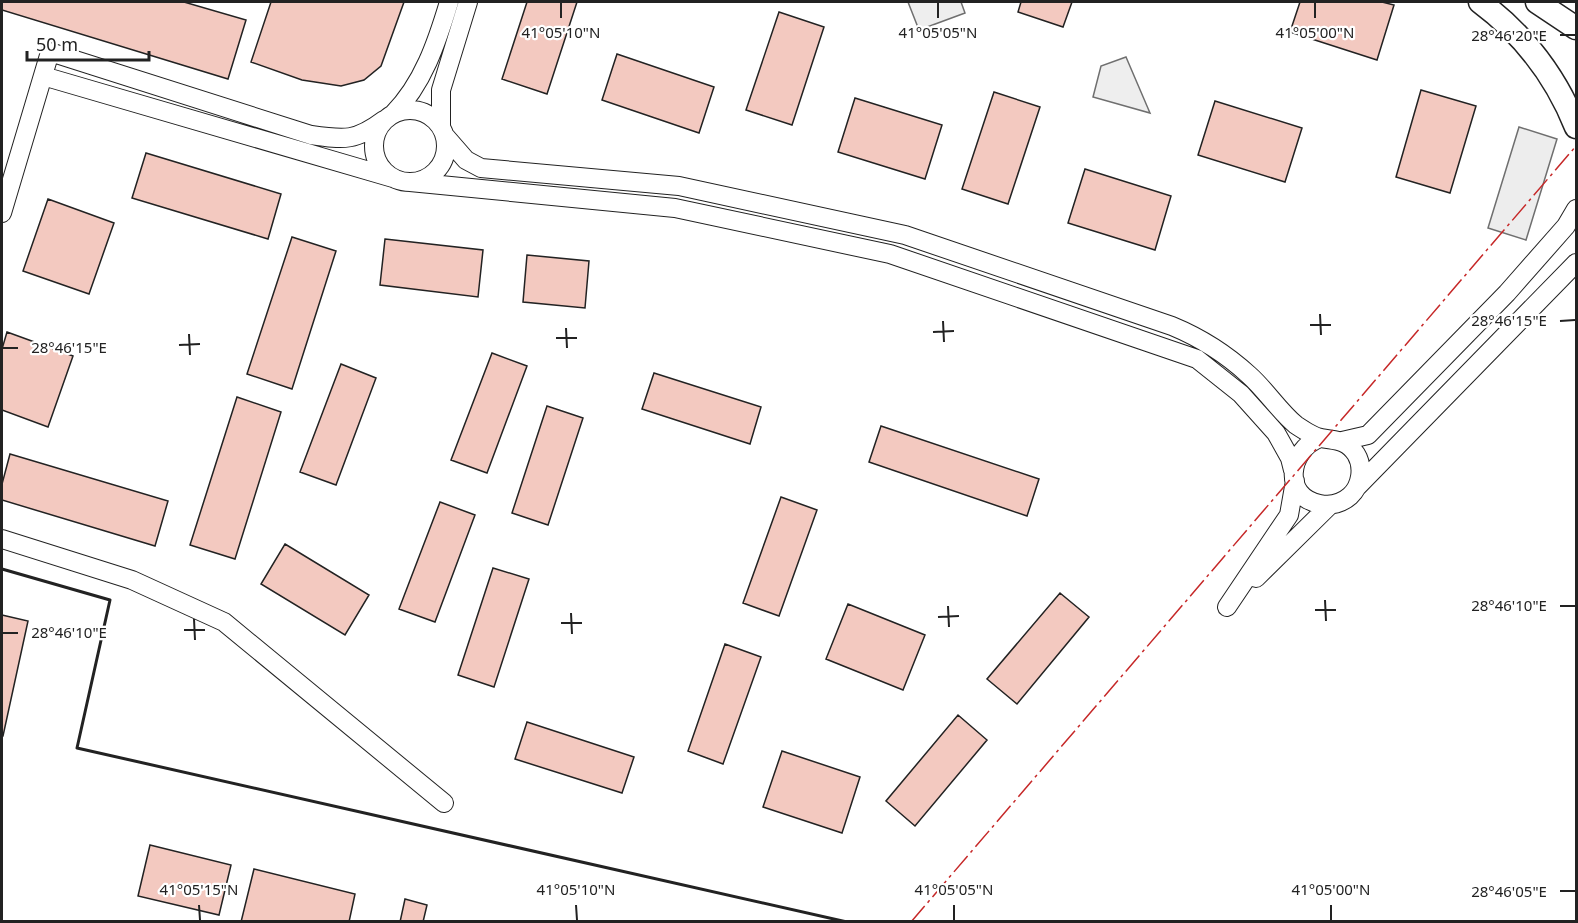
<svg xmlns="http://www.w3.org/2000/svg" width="1578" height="923" viewBox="0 0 1578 923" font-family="'Noto Sans',sans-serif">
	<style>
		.green { fill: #eee; stroke: #6f6f6f; stroke-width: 1.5 }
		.parking { fill: #ededed; stroke: #6f6f6f; stroke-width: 1.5 }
		.building { fill: #f3c9c0; stroke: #222; stroke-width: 1.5 }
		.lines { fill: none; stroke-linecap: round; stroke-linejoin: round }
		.minor-casing { stroke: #222; stroke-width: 20 }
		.major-casing { stroke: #222; stroke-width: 25 }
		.minor { stroke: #fff; stroke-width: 18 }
		.major { stroke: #fff; stroke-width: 22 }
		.wall { stroke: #222; stroke-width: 3 }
		.power { stroke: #c62828; stroke-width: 1.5; stroke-dasharray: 21 4.5 3 4.5; stroke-linecap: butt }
		.ticks { fill: none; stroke: #222; stroke-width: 2 }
		.ticks-label { font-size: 15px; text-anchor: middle; fill: #222; stroke: #fff; stroke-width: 4.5; stroke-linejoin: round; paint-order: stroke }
	</style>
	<rect width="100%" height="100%" fill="#fff"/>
	<!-- green -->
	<path class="green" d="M 908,2 L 961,2 L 965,13 L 919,30 Z
		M 1126,57 L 1150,113 L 1093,97 L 1101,66 Z"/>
	<!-- parking -->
	<path class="parking" d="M 1519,127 L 1557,139 L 1526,240 L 1488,228 Z"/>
	<!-- building -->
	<path class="building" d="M 2,2 L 184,2 L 246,20 L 228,79 L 2,10 Z
		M 271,2 L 404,2 L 381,66 L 364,80 L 341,86 L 302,80 L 251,62 Z
		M 527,2 L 577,2 L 547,94 L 502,79 Z
		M 1021,2 L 1072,2 L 1063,27 L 1018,12 Z
		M 1300,2 L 1382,2 L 1394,5 L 1377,60 L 1290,32 Z
		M 779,12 L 824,27 L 792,125 L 746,110 Z
		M 617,54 L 714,87 L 699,133 L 602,100 Z
		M 1421,90 L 1476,106 L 1450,193 L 1396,177 Z
		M 994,92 L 1040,107 L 1008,204 L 962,189 Z
		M 855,98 L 942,125 L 925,179 L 838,152 Z
		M 1215,101 L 1302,128 L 1285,182 L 1198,155 Z
		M 146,153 L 281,194 L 268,239 L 132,198 Z
		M 1085,169 L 1171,196 L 1155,250 L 1068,223 Z
		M 48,199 L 114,223 L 89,294 L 23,271 Z
		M 292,237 L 336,251 L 292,389 L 247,374 Z
		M 385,239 L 483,250 L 478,297 L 380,285 Z
		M 527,255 L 589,261 L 585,308 L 523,302 Z
		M 7,332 L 73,356 L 48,427 L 2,410 L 2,349 Z
		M 492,353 L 527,366 L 487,473 L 451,460 Z
		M 341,364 L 376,378 L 336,485 L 300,472 Z
		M 654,373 L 761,407 L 750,444 L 642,409 Z
		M 237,397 L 281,412 L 235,559 L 190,545 Z
		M 547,406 L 583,418 L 548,525 L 512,513 Z
		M 881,426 L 1039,479 L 1027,516 L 869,462 Z
		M 10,454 L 168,501 L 155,546 L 2,500 L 2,484 Z
		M 781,497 L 817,510 L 779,616 L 743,603 Z
		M 440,502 L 475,515 L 435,622 L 399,609 Z
		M 285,544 L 369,595 L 345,635 L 261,584 Z
		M 493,568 L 529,579 L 494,687 L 458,675 Z
		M 1060,593 L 1089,617 L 1017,704 L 987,679 Z
		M 848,604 L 925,635 L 903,690 L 826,659 Z
		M 2,615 L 28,621 L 3,736 L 2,736 Z
		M 725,644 L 761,657 L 723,764 L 688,751 Z
		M 958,715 L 987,740 L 915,826 L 886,801 Z
		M 527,722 L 634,757 L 622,793 L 515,759 Z
		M 782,751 L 860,777 L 842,833 L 763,807 Z
		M 150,845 L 231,865 L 219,915 L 138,896 Z
		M 254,869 L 355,894 L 349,922 L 241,922 Z
		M 405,899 L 427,905 L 423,922 L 400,922 Z"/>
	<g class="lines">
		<defs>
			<path id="minor" d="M 43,76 L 393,178
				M374 146a36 36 0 1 1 72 0a36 36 0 1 1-72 0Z
				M 393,114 C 423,84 437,42 449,2
				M 441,127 L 441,90 L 468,2
				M 446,137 L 466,160 L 481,168 L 679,186 L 905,235 L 1172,326 C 1201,338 1225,353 1249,375 C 1266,390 1279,411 1296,425 C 1302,429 1314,437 1321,438 C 1335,441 1346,439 1356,454 C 1364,467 1361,486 1350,496 C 1342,503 1331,506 1320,504 C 1282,497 1288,450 1320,438
				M 410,182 L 675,208 L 890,254 L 1197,359 L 1241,394 L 1276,433 L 1290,458 L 1293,470
				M 2,213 L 50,52 L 311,135 C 345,140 356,141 384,120
				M 1342,441 L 1368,435 L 1507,293 L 1566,226 L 1576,209
				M 1357,487 L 1576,263
				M 2,539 L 132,580 L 224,622 L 444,803
				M 1256,578 L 1330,505
				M 1227,607 L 1289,515 L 1295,481"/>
			<path id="major" d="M 1480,2 C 1523,34 1556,77 1576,127
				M 1537,2 L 1576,28"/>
		</defs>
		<!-- minor casing -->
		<use href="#minor" class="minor-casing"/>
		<!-- major casing -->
		<use href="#major" class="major-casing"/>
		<!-- minor -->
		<use href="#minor" class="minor"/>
		<!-- major -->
		<use href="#major" class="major"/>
		<!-- wall -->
		<path class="wall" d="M 2,569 L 110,600 L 77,748 L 847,922"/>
		<!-- power -->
		<path class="power" d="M 911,922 L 1576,146"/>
	</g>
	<!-- ticks -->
	<path class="ticks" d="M 561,3 L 561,18M 938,3 L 938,18M 1315,3 L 1315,18M 1560,35 L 1575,35M 1320,314 L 1321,335M 943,321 L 944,342M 1560,321 L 1575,320M 1310,325 L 1331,325M 566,328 L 567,348M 933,332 L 954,331M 189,334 L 190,355M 556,338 L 577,338M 179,345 L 200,344M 3,348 L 18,348M 1325,600 L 1326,621M 948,606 L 949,627M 1560,606 L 1575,606M 1315,610 L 1336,610M 571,613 L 572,634M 938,617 L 959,616M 194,619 L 195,640M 561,623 L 582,623M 184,630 L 205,630M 3,633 L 18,633M 1560,891 L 1575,891M 199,905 L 200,920M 576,905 L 577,920M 954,905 L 954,920M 1331,905 L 1331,920"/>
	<g class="ticks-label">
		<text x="561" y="38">41°05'10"N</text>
		<text x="938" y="38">41°05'05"N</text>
		<text x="1315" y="38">41°05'00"N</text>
		<text x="1509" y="41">28°46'20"E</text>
		<text x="1509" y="326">28°46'15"E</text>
		<text x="69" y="353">28°46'15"E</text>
		<text x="1509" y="611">28°46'10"E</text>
		<text x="69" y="638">28°46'10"E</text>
		<text x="199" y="895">41°05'15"N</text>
		<text x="576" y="895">41°05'10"N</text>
		<text x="954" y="895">41°05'05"N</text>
		<text x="1331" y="895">41°05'00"N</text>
		<text x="1509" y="897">28°46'05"E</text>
	</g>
	<!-- border -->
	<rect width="1578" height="923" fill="none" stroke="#222222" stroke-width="6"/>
	<!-- scale -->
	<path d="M27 51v9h122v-9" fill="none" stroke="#222222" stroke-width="3"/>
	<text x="36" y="51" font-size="18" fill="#222222" stroke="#ffffff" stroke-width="4.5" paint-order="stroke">50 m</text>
</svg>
